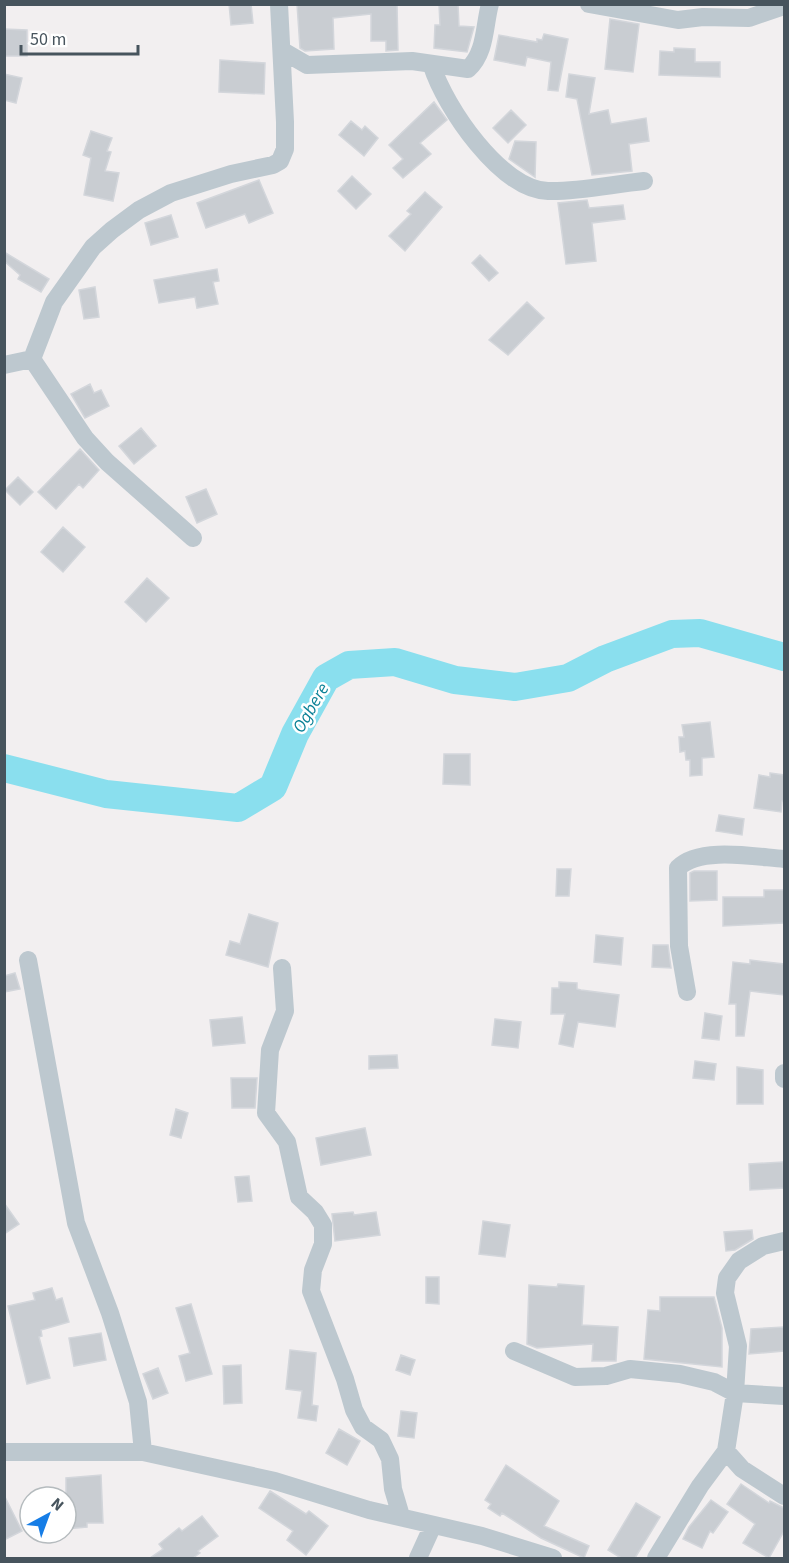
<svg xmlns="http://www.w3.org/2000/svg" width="789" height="1563" viewBox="0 0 789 1563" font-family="'Source Sans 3',sans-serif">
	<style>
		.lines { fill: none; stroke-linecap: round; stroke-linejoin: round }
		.river { stroke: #8adfee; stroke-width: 28 }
		.building { fill: #c9cdd2; stroke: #d3d6db; stroke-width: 1.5 }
		.minor { stroke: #bdc8cf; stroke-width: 18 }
		.labels { text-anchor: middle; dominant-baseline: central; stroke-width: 5; stroke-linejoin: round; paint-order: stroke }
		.water-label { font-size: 18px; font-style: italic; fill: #0a8196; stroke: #fff }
	</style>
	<rect width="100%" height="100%" fill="#f2eff0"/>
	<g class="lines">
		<!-- river -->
		<path class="river" d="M 4,768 L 106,794 L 238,808 L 273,787 L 295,734 L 326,678 L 349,665 L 395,662 L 455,680 L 515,687 L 568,678 L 605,659 L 672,634 L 700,633 L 784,657"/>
	</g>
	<!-- building -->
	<path class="building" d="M 229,4 L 251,4 L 253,23 L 231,25 Z
		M 297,4 L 397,4 L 398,50 L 386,51 L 386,41 L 371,41 L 371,14 L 333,18 L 334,49 L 305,51 L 300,48 Z
		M 439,4 L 458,4 L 459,26 L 474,27 L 467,52 L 434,48 L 435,25 L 440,25 Z
		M 610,19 L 639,24 L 633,72 L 605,69 Z
		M 4,29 L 27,30 L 27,56 L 4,56 Z
		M 544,34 L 568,39 L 558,91 L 548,90 L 551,62 L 527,57 L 525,66 L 494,60 L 499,35 L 537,42 L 537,39 L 542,40 Z
		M 674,48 L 695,49 L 695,62 L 720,62 L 720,77 L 659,75 L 660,51 L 674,52 Z
		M 220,60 L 265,63 L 264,94 L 219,92 Z
		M 4,74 L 22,78 L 16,103 L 4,100 Z
		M 569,74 L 595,78 L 589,114 L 608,110 L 611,124 L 646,118 L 649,141 L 629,144 L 632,171 L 592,175 L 577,99 L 566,97 Z
		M 434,102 L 447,120 L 420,143 L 431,154 L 403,178 L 393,168 L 403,159 L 389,145 Z
		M 511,110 L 526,125 L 508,143 L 493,128 Z
		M 351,121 L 362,130 L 365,126 L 378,138 L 364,156 L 339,135 Z
		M 91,131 L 112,138 L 107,151 L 111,152 L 105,171 L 119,173 L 113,201 L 84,195 L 91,158 L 83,155 Z
		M 515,141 L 536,142 L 535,177 L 509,159 Z
		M 352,176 L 371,194 L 356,209 L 338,191 Z
		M 259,180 L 273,213 L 249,223 L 245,214 L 206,228 L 197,203 Z
		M 425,192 L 442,207 L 405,251 L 389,236 L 411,214 L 407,211 Z
		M 587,200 L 589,208 L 623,205 L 625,219 L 592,223 L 596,261 L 566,264 L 558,203 Z
		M 171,215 L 178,237 L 151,245 L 145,223 Z
		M 4,252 L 49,279 L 41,292 L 18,279 L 20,275 L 4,261 Z
		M 480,255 L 498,273 L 489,281 L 472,263 Z
		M 217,269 L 219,281 L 213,282 L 218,304 L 197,308 L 195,297 L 159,303 L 154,280 Z
		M 95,287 L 99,317 L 84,319 L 79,290 Z
		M 527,302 L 544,318 L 508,355 L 489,340 Z
		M 90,384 L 94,393 L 101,390 L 109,406 L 85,418 L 71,394 Z
		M 141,428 L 156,446 L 134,464 L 119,446 Z
		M 80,449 L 99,470 L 83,488 L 79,484 L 56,509 L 38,492 Z
		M 18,477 L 33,492 L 20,505 L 5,490 Z
		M 206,489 L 217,514 L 197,523 L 186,497 Z
		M 63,527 L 85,547 L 63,572 L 41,552 Z
		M 147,578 L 169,598 L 146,622 L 125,602 Z
		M 710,722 L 714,757 L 702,758 L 702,775 L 690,776 L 690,760 L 686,760 L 685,751 L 680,752 L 679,737 L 684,737 L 682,725 Z
		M 444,754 L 470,754 L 470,785 L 443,784 Z
		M 770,773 L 784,775 L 784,801 L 782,801 L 781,812 L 754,808 L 759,775 L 770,777 Z
		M 719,815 L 744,819 L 742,835 L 716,831 Z
		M 557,869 L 571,869 L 569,896 L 556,896 Z
		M 694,871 L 717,871 L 717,900 L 690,901 L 690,873 Z
		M 764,890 L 784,890 L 784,923 L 723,926 L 723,897 L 764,897 Z
		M 249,914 L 278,923 L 268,967 L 226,955 L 230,941 L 240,944 Z
		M 596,935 L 623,938 L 621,965 L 594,962 Z
		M 653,945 L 668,945 L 671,968 L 652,967 Z
		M 750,960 L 784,964 L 784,995 L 750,991 L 744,1036 L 736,1036 L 736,1004 L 729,1004 L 733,962 L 750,964 Z
		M 15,973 L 20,989 L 4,992 L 4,976 Z
		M 559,982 L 577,983 L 577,989 L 581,990 L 619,995 L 615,1027 L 578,1022 L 573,1047 L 559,1044 L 565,1014 L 551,1014 L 552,988 L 559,988 Z
		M 705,1013 L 722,1016 L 719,1040 L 702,1038 Z
		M 242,1017 L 245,1043 L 213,1046 L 210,1020 Z
		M 495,1019 L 521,1022 L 518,1048 L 492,1045 Z
		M 397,1055 L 398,1068 L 369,1069 L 369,1056 Z
		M 695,1061 L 716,1064 L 714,1080 L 693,1078 Z
		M 737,1067 L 763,1070 L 763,1104 L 737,1104 Z
		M 231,1078 L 257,1078 L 255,1108 L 232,1108 Z
		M 176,1109 L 188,1113 L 181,1138 L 170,1135 Z
		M 365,1128 L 371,1155 L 321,1165 L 316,1138 Z
		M 783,1162 L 784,1188 L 750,1190 L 749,1164 Z
		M 249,1176 L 252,1201 L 238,1202 L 235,1177 Z
		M 4,1203 L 19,1224 L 4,1234 Z
		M 353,1212 L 354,1215 L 376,1212 L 380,1235 L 335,1241 L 332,1214 Z
		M 483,1221 L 510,1225 L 505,1257 L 479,1254 Z
		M 752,1230 L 753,1239 L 735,1250 L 726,1251 L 724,1232 Z
		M 426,1277 L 439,1277 L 439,1304 L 426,1303 Z
		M 558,1284 L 584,1286 L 582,1325 L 618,1327 L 616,1361 L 592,1361 L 593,1344 L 537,1348 L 527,1344 L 529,1285 L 557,1287 Z
		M 52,1288 L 56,1300 L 62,1298 L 69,1322 L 41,1330 L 42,1336 L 39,1337 L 50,1378 L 27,1384 L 8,1306 L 35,1300 L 33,1293 Z
		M 660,1297 L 714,1297 L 722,1328 L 722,1367 L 644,1359 L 648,1310 L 660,1311 Z
		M 191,1304 L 212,1374 L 186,1381 L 179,1356 L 190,1353 L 176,1308 Z
		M 784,1327 L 784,1351 L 749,1354 L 751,1329 Z
		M 101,1333 L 106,1360 L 74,1366 L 69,1338 Z
		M 290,1350 L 316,1353 L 312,1405 L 318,1406 L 316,1421 L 298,1418 L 302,1391 L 286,1389 Z
		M 401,1355 L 415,1360 L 410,1375 L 396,1370 Z
		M 241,1365 L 242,1403 L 224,1404 L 223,1366 Z
		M 158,1368 L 168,1393 L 153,1399 L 143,1374 Z
		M 401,1411 L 417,1413 L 414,1438 L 398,1436 Z
		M 339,1429 L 360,1441 L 347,1465 L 326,1453 Z
		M 506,1465 L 559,1501 L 544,1526 L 589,1546 L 584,1558 L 541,1538 L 502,1513 L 500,1516 L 488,1508 L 491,1504 L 485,1500 Z
		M 101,1475 L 103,1523 L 87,1523 L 87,1527 L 66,1529 L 66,1478 Z
		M 741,1484 L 769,1503 L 770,1501 L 784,1508 L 784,1531 L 769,1558 L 743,1543 L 755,1524 L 727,1504 Z
		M 270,1491 L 306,1514 L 309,1511 L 328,1526 L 306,1555 L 287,1540 L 293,1531 L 259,1508 Z
		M 4,1495 L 22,1531 L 4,1540 Z
		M 711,1500 L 728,1512 L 713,1533 L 710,1531 L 702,1548 L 683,1539 L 689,1527 Z
		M 636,1503 L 660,1517 L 635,1558 L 621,1558 L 608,1550 Z
		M 202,1516 L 218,1536 L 198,1551 L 200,1553 L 193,1558 L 150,1558 L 163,1549 L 159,1544 L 179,1528 L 182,1531 Z"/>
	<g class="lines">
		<!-- minor -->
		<path class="minor" d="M 589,4 L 678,20 L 703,17 L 749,18 L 784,6
			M 283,51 L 307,65 L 412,61 L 468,69 C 486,53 484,26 490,4
			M 432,66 C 445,107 501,190 548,191 C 579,192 613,184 644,181
			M 4,365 L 32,359
			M 193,538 L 107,462 L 85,438 L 32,359 L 54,302 L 93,247 L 112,230 L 139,210 L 171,193 L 231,174 L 273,165 L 280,161 L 285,149 L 285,122 L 279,4
			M 28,960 L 76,1223 L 110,1313 L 138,1402 L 143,1452
			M 282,968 L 285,1011 L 270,1050 L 266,1113 L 287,1142 L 299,1197 L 315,1212 L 323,1225 L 323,1244 L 313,1270 L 311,1291 L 345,1379 L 354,1410 L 363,1427 L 381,1440 L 390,1459 L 393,1489 L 401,1516
			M 687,992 L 679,946 L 678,868 C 699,846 756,857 784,859
			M 784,1073 L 784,1079
			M 514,1351 L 575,1377 L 606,1376 L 630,1369 L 680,1374 L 714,1382 L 735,1393 L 784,1396
			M 726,1451 L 742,1469 L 784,1496
			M 4,1452 L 143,1452 L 275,1481 L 369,1510 L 482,1536 L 553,1558
			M 418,1558 L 433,1525
			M 656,1558 L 700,1486 L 726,1451 L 735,1393 L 738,1346 L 725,1293 L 727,1278 L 739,1261 L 763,1246 L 784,1241"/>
	</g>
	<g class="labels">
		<!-- water labels -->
		<g class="water-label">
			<text transform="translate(311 708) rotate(-60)">Ogbere</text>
		</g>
	</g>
	<!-- border -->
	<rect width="789" height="1563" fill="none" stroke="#47545d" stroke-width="12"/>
	<!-- north arrow -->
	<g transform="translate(48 1515) rotate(41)"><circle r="28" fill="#ffffff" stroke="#b5bbbe" stroke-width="1.5"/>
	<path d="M0-4.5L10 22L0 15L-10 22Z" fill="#167de6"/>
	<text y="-9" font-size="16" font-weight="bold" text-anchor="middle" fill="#47545d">N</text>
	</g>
	<!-- scale -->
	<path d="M21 45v9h117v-9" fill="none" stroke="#47545d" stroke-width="3"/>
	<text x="30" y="45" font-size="18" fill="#47545d" stroke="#ffffff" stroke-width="4.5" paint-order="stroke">50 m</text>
</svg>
